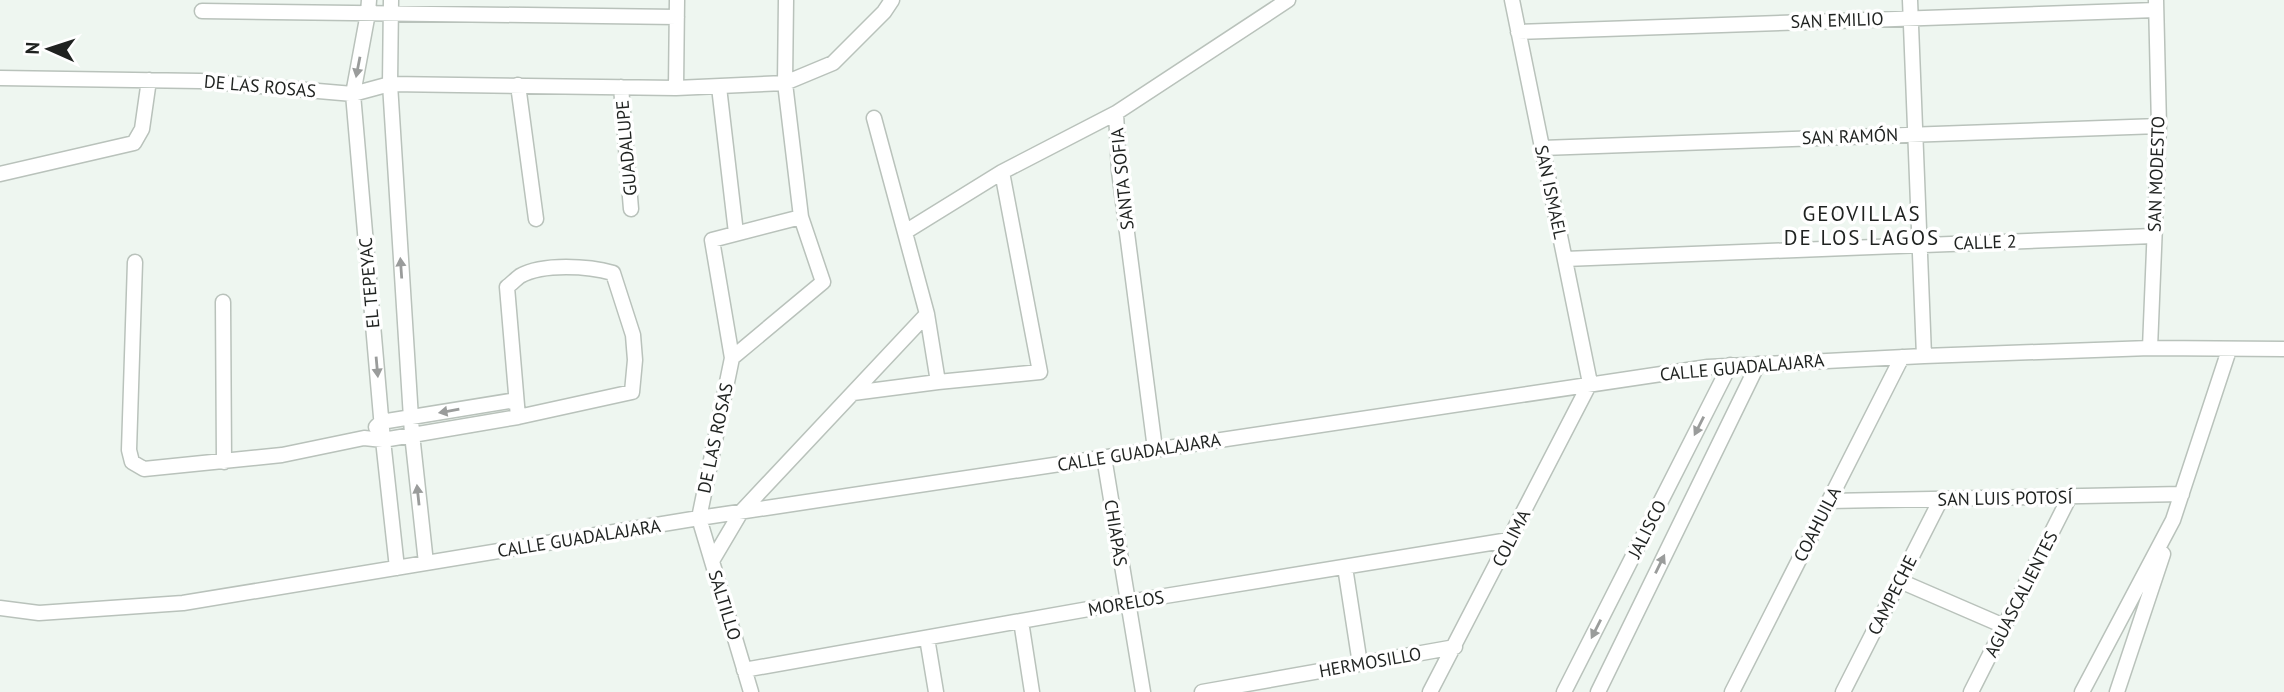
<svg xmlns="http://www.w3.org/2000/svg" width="2284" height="692" viewBox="0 0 2284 692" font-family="'PT Sans',sans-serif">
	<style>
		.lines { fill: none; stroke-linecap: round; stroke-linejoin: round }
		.street-casing { stroke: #b9c2bb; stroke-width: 17 }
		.street { stroke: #fff; stroke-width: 14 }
		.oneway { fill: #9a9c9b }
		.labels { text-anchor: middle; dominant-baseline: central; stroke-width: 7; stroke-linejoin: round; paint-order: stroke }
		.street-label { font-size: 18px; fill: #1f2220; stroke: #fff }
		.quarter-label { font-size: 21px; letter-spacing: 2px; fill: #1f2220; stroke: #fff }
	</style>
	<rect width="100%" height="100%" fill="#eef6f0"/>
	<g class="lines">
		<defs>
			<path id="street" d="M 369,0 L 368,13 L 353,94 L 383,440 L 397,568
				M 391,0 L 390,84 L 412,434 L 426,563
				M 1910,0 L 1924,356
				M 202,11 L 677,17
				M 1518,32 L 2156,10
				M 0,78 L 200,81 L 353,94 L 390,84 L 676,88 L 785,83 L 833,63 L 884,12 L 892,0
				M 518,85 L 536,219
				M 621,87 L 631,209
				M 719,87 L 736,233
				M 676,88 L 677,0
				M 874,118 L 927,314
				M 1542,148 L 2159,126
				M 0,174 L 134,143 L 142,129 L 149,80
				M 905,232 L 1002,172
				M 1565,259 L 2153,236
				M 135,262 L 129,450 L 132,462 L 144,469 L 282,455 L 364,438 L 383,440 L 518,417 L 632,392 L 635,360 L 633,335 L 613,273 C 589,266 543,263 520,276 C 516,279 511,284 507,287 L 518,417
				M 223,302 L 224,462
				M 2150,348 L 2159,126 L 2156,0
				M 732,358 L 823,282 L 801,217 L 785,83 L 786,0
				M 853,393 L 938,382
				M 376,427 L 381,422 L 516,400
				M 1155,449 L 1119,171 L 1116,113 L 1288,0
				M 1104,457 L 1143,692
				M 1829,501 L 2182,494
				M 712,561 L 741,512 L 927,314 L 938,382 L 1040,372 L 1002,172 L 1116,113
				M 1345,567 L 1360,664
				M 1900,581 L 2004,626
				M 0,608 L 39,613 L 183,603 L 699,518 L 1708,367 L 1924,356 L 2150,348 L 2284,349
				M 1021,621 L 1032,692
				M 927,638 L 936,692
				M 744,670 L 1128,602 L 1509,540
				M 751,692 L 699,518 L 732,358 L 712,240 L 801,217
				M 1202,692 L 1455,647
				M 1430,692 L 1590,383 L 1512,0
				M 1564,692 L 1730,365
				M 1598,692 L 1758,364
				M 1732,692 L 1902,357
				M 1843,692 L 1941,499
				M 1971,692 L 2070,496
				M 2082,692 L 2173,520 L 2229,350
				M 2117,692 L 2163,554"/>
		</defs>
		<!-- street casing -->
		<use href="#street" class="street-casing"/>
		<!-- street -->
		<use href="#street" class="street"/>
	</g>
	<!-- one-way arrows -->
	<defs><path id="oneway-solid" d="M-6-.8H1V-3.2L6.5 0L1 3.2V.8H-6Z" transform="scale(1.75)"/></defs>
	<g class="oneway">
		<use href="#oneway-solid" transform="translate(358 67) rotate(101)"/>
		<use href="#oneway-solid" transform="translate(401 268) rotate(-94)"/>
		<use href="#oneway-solid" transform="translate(377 367) rotate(85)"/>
		<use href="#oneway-solid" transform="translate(449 411) rotate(170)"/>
		<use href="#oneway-solid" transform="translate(1699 426) rotate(117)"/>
		<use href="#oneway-solid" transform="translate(418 495) rotate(-96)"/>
		<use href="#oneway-solid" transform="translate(1660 564) rotate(-64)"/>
		<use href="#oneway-solid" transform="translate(1596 629) rotate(117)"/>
	</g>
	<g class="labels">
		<!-- street labels -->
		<g class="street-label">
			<text transform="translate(1837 20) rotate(-2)">SAN EMILIO</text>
			<text transform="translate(260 86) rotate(5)">DE LAS ROSAS</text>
			<text transform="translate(1850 136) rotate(-2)">SAN RAMÓN</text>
			<text transform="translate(626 148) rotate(-95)">GUADALUPE</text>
			<text transform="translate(2156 174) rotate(-88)">SAN MODESTO</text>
			<text transform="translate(1122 179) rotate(-96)">SANTA SOFIA</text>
			<text transform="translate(1551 192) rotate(78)">SAN ISMAEL</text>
			<text transform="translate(1985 242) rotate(-2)">CALLE 2</text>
			<text transform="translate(369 283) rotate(-95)">EL TEPEYAC</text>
			<text transform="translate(1742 367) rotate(-5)">CALLE GUADALAJARA</text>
			<text transform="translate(715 438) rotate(-78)">DE LAS ROSAS</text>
			<text transform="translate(1139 452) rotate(-9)">CALLE GUADALAJARA</text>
			<text transform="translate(2005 498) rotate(-1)">SAN LUIS POTOSÍ</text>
			<text transform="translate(1817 524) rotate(-63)">COAHUILA</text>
			<text transform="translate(1647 529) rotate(-63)">JALISCO</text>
			<text transform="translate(1116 533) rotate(81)">CHIAPAS</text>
			<text transform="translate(579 538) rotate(-9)">CALLE GUADALAJARA</text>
			<text transform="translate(1511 538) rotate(-63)">COLIMA</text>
			<text transform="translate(2021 594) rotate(-63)">AGUASCALIENTES</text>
			<text transform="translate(1892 595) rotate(-63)">CAMPECHE</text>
			<text transform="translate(1126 603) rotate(-10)">MORELOS</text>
			<text transform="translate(725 605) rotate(73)">SALTILLO</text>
			<text transform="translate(1370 662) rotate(-10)">HERMOSILLO</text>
		</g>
		<!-- quarter labels -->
		<g class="quarter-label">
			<text x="1862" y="213">GEOVILLAS<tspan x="1862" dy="24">DE LOS LAGOS</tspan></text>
		</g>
	</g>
	<!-- north arrow -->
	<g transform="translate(49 49) rotate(273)" stroke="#ffffff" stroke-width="5" paint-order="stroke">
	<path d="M0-5L12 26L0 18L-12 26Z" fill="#1f2220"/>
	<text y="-10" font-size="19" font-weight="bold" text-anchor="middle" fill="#1f2220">N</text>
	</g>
</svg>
